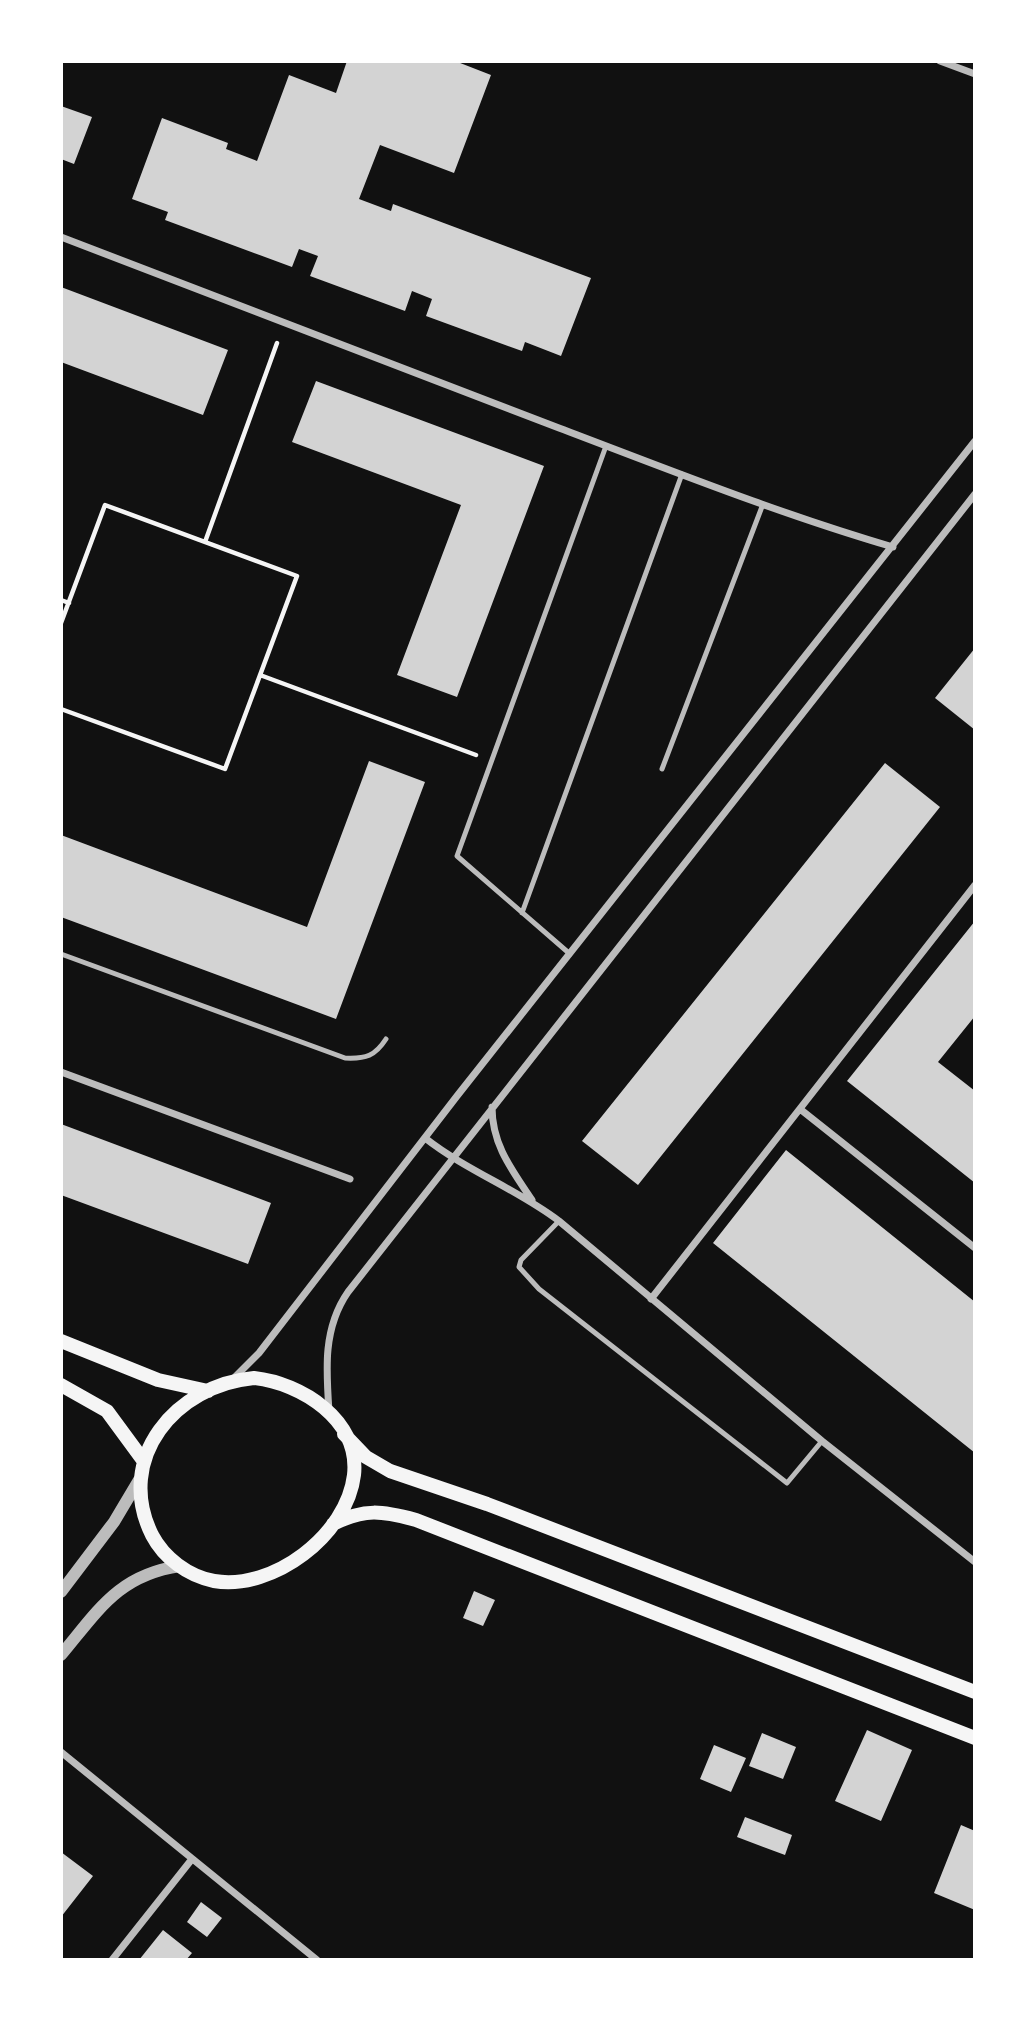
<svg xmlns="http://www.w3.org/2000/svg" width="1036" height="2021" viewBox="0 0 1036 2021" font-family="'IBM Plex Serif',serif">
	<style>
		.building { fill: #d3d3d3 }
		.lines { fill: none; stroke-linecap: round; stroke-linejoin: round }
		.path { stroke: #f5f5f5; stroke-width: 4.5 }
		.service { stroke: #bcbcbc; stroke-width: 5 }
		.minor { stroke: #bcbcbc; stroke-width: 7 }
		.tertiary { stroke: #bcbcbc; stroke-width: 12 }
		.secondary { stroke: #f5f5f5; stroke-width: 14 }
	</style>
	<rect width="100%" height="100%" fill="#111"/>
	<!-- building -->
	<path class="building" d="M 347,61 L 455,61 L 491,75 L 454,173 L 380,145 L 359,199 L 391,211 L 393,204 L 591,278 L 561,356 L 525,342 L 522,351 L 426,316 L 432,299 L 412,291 L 405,311 L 310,276 L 318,256 L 299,249 L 292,267 L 165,220 L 168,212 L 132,199 L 162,118 L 228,143 L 226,149 L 257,161 L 289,75 L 336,93 Z
		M 61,106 L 92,117 L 74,164 L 61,159 Z
		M 61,287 L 228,350 L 203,415 L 61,362 Z
		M 316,381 L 544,466 L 457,697 L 397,675 L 461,505 L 292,442 Z
		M 975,648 L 975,730 L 935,698 Z
		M 369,761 L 425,782 L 336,1019 L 61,917 L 61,835 L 307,927 Z
		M 885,763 L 940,807 L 638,1185 L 582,1141 Z
		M 975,921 L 975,1016 L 938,1062 L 975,1091 L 975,1183 L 847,1081 Z
		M 61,1124 L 271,1203 L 248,1264 L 61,1195 Z
		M 786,1150 L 975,1302 L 975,1453 L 713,1243 Z
		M 474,1591 L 495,1600 L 483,1626 L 463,1618 Z
		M 867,1730 L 912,1750 L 881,1821 L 835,1801 Z
		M 762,1733 L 796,1747 L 783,1779 L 749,1766 Z
		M 714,1745 L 746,1758 L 731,1792 L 700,1779 Z
		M 745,1817 L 792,1835 L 785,1855 L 737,1837 Z
		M 961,1825 L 975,1831 L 975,1910 L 934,1893 Z
		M 61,1852 L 93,1876 L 61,1917 Z
		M 201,1902 L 222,1918 L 207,1937 L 187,1922 Z
		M 163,1930 L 192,1953 L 186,1960 L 139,1960 Z"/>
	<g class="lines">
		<!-- path -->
		<path class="path" d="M 205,542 L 277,343
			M 61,600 L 69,603
			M 61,623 L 105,505 L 297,576 L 225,769 L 61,709
			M 260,675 L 476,755"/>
		<!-- service -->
		<path class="service" d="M 662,769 L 763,504
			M 522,913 L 682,474
			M 61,954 L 345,1058 C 366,1059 375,1056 386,1039
			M 570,954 L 457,856 L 606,446
			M 559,1221 L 521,1260 L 519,1267 L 539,1289 L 787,1483 L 822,1441"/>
		<!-- minor -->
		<path class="minor" d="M 940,61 L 975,74
			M 61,237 C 227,302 393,366 559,428 C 670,470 780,514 893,547
			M 61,1072 L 350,1179
			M 492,1107 C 492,1145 512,1170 532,1200
			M 800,1109 L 975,1248
			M 425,1138 C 467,1171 517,1189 559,1221 L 822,1441 L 975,1562
			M 651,1299 L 975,885
			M 233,1379 L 259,1353 L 457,1096 L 975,441
			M 329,1411 C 326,1369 323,1328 348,1292 L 975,494
			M 61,1752 L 317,1960
			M 112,1960 L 192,1859"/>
		<!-- tertiary -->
		<path class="tertiary" d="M 61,1592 L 114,1522 L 139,1480
			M 61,1655 C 98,1611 118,1575 180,1566"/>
		<!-- secondary -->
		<path class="secondary" d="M 61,1341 L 158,1380 L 208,1391
			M 254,1378 C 301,1383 360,1420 354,1475 C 347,1535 273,1591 214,1581 C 188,1576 164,1558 152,1535 C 114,1458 176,1385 254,1378 Z
			M 61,1385 L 107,1411 L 143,1460
			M 344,1434 L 366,1457 L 390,1471 L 487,1504 L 975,1692
			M 333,1524 C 365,1508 382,1511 416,1520 L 975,1738"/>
	</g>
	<!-- border -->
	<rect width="1036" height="2021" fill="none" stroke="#ffffff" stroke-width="126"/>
</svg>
